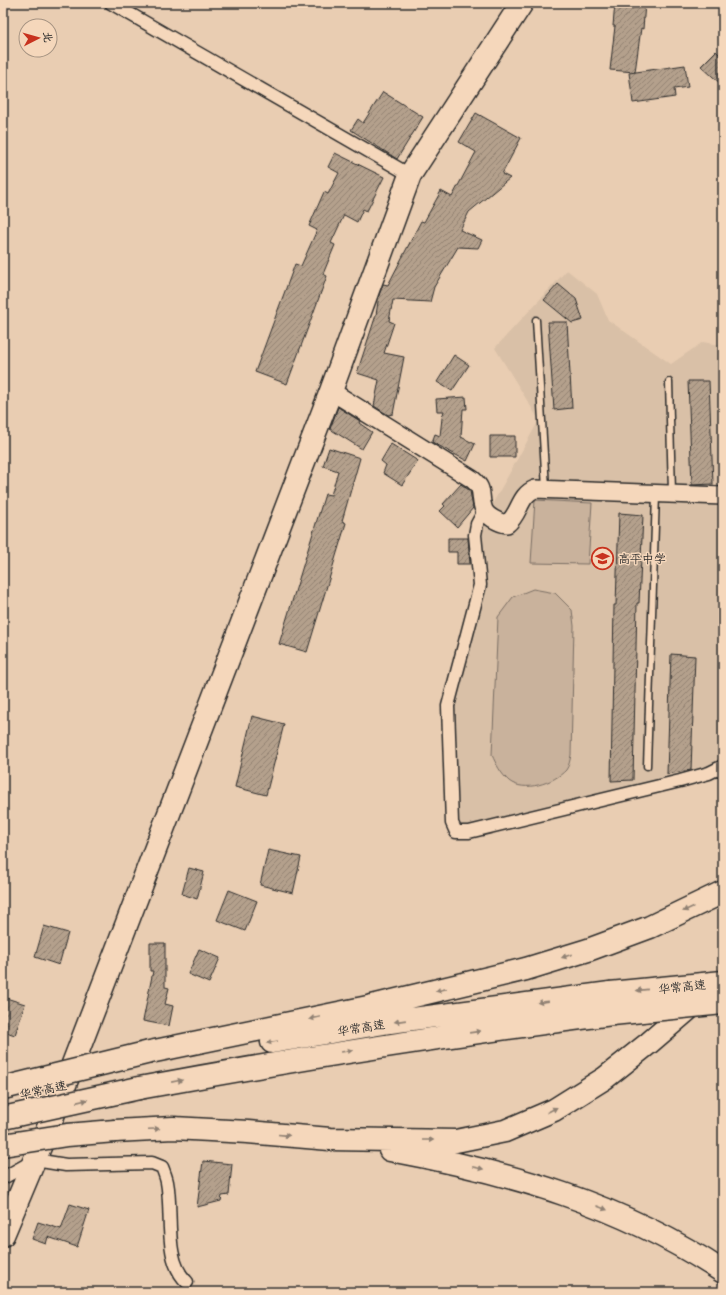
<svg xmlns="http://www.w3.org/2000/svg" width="726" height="1295" viewBox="0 0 726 1295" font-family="'Playpen Sans','LXGW WenKai TC',sans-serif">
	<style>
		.built { fill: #d9c0a7 }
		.green { fill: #c9b29c; stroke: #7a6e64 }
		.building { fill: url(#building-hatch); stroke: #2b2b2b }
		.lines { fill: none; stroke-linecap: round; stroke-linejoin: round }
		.lane-casing { stroke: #2b2b2b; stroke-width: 9 }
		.street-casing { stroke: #2b2b2b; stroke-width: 15 }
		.secondary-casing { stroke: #2b2b2b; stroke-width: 20 }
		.highway-casing { stroke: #2b2b2b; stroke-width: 25 }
		.lane { stroke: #f5d7bb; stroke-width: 6 }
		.street { stroke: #f5d7bb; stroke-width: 12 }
		.secondary { stroke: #f5d7bb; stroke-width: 17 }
		.highway { stroke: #f5d7bb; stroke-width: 22 }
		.highway-bridge-casing { stroke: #2b2b2b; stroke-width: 25; stroke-linecap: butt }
		.highway-bridge { stroke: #f5d7bb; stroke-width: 22 }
		.oneway { fill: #908173 }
		.labels { text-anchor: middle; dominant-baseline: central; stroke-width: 3; stroke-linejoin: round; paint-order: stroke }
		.poi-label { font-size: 12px; fill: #2b2b2b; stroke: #f5d7bb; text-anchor: start }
		.street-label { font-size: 12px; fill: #2b2b2b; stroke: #f5d7bb }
	</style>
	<defs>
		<pattern id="building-hatch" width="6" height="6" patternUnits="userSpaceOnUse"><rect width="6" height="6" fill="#b4a08c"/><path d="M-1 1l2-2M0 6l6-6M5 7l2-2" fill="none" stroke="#938373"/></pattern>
	</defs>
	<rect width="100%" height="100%" fill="#e9cdb2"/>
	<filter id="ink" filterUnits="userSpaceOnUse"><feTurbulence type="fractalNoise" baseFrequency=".025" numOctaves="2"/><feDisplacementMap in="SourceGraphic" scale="8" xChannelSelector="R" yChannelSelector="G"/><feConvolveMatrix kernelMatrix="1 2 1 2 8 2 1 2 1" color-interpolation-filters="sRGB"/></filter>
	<g filter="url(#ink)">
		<!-- built -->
		<path class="built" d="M 567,270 L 597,294 L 608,320 L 671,364 L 703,342 L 723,346 L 723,760 L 700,772 L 459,831 L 451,702 L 483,586 L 478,530 L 539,420 L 495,348 Z"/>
		<!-- green -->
		<path class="green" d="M 535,500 L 592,503 L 588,564 L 531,563 Z
			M 533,589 L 555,593 L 572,610 L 574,626 L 571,755 C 570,760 569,766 566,770 C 554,783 524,793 509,781 C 501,774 496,764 492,755 L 498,617 L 513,597 Z"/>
		<!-- building -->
		<path class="building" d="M 615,3 L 645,3 L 643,29 L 641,28 L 635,72 L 610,70 L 615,26 L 613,26 Z
			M 716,51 L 723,58 L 723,86 L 701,66 Z
			M 685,65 L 688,87 L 674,89 L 675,97 L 633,103 L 629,73 Z
			M 383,92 L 423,117 L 397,159 L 351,130 L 358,119 L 363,123 Z
			M 476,113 L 521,138 L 502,174 L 510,178 L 469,212 L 460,230 L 482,240 L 478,248 L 458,247 L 434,287 L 430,302 L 393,300 L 389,321 L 394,323 L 384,353 L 404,357 L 393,414 L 388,415 L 374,406 L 379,380 L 357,373 L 376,315 L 379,295 L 383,284 L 388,285 L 421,221 L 424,222 L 441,191 L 452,197 L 476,152 L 459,142 Z
			M 335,153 L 384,177 L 367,211 L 363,209 L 357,222 L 344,215 L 331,243 L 335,245 L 323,274 L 327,276 L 287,384 L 255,372 L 295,264 L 301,266 L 317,230 L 309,226 L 324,192 L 328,194 L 339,173 L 328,167 Z
			M 558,284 L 576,299 L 583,320 L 572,323 L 544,300 Z
			M 548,322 L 567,322 L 572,408 L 554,410 Z
			M 454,355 L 469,365 L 452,391 L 437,382 Z
			M 688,381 L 709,381 L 713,484 L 692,485 Z
			M 466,397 L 467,409 L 463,409 L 461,437 L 475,444 L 467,461 L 432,442 L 435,434 L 440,436 L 442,418 L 444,411 L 437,411 L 436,399 Z
			M 338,407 L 360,421 L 359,423 L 372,432 L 362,449 L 330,429 Z
			M 490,436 L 515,436 L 515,457 L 490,457 Z
			M 391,444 L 418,461 L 402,485 L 383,473 L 386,465 L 381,461 Z
			M 329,448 L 360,458 L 342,521 L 346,523 L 307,652 L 279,644 L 325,494 L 331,495 L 338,471 L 323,466 Z
			M 461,484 L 470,491 L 473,508 L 457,527 L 440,511 L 445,506 L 443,504 Z
			M 619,513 L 643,515 L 639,603 L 637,603 L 633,780 L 611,781 L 614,605 L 616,605 Z
			M 448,538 L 468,538 L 470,564 L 457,564 L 457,552 L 448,552 Z
			M 671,654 L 695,656 L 691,770 L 667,774 Z
			M 252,716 L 284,724 L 266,795 L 235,787 Z
			M 268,850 L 301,857 L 293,893 L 260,885 Z
			M 189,868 L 204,872 L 197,899 L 182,894 Z
			M 229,890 L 257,901 L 245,931 L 217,920 Z
			M 44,926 L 68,933 L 59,965 L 35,957 Z
			M 150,943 L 165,943 L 165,987 L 169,988 L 165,1004 L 173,1006 L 169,1026 L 143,1021 L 153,971 L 150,971 Z
			M 199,949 L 220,958 L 209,983 L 188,974 Z
			M 3,997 L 25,1004 L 15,1035 L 3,1031 Z
			M 203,1161 L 232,1164 L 229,1195 L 222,1196 L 221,1201 L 197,1207 Z
			M 70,1204 L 89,1210 L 77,1247 L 48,1237 L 46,1244 L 32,1239 L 38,1222 L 61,1229 Z"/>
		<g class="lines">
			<defs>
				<path id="lane" d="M 536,320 L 546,488
					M 669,382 L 672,492
					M 647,766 L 656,495"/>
				<path id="street" d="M 111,3 L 410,175
					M 484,511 L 477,524 L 475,535 L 480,585 L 448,706 L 452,823 L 456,832 L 469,832 L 680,781 L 709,773 L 723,766
					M 3,1178 L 35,1160 L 66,1165 L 152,1163 L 162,1167 C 164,1172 166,1177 167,1182 C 173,1212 163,1260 187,1282"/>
				<path id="secondary" d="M 331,391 L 472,479 C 485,490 479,494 483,507 C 485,516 499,523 507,524 C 520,514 519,495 535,489 L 723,496"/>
				<path id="highway" d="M 272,1042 L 390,1022 L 610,993
					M 150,1052 L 368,1007 L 526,969 L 588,950 L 650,927 L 723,892
					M 139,1088 C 296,1059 453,1034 612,1014
					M 115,1131 L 173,1128 L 248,1132 L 330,1139 L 456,1141 L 505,1131 L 554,1110 L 605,1078 L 649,1043 L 699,1000
					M 390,1150 C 508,1172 622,1204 723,1272
					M 3,1235 L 53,1116 L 331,391 L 410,175 L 522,3"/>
			</defs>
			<!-- lane casing -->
			<use href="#lane" class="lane-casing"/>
			<!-- street casing -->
			<use href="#street" class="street-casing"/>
			<!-- secondary casing -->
			<use href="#secondary" class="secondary-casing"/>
			<!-- highway casing -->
			<use href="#highway" class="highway-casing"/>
			<!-- lane -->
			<use href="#lane" class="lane"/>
			<!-- street -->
			<use href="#street" class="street"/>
			<!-- secondary -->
			<use href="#secondary" class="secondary"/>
			<!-- highway -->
			<use href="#highway" class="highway"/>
			<defs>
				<path id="highway-bridge" d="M 610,993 L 723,982
					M 612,1014 L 723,1003
					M 3,1088 L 150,1052
					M 3,1118 L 139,1088
					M 3,1145 L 67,1135 L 115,1131"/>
			</defs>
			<!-- highway-bridge casing -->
			<use href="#highway-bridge" class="highway-bridge-casing"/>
			<!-- highway-bridge -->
			<use href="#highway-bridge" class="highway-bridge"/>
		</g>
		<!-- one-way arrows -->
		<defs><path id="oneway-solid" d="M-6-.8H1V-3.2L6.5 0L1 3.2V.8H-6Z"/></defs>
		<g class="oneway">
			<use href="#oneway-solid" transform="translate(688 909) rotate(155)"/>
			<use href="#oneway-solid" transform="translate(567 956) rotate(163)"/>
			<use href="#oneway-solid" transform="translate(441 990) rotate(167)"/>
			<use href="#oneway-solid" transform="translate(642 990) rotate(174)"/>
			<use href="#oneway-solid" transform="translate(543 1002) rotate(173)"/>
			<use href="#oneway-solid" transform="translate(315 1018) rotate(168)"/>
			<use href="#oneway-solid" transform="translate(400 1021) rotate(172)"/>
			<use href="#oneway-solid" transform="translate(475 1032) rotate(-8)"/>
			<use href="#oneway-solid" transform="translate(272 1042) rotate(170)"/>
			<use href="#oneway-solid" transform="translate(347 1051) rotate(-9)"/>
			<use href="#oneway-solid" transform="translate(177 1081) rotate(-11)"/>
			<use href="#oneway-solid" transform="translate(82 1101) rotate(-13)"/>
			<use href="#oneway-solid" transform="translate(552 1110) rotate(-27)"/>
			<use href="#oneway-solid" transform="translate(154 1129) rotate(-3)"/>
			<use href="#oneway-solid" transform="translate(284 1135) rotate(5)"/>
			<use href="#oneway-solid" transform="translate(428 1140)"/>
			<use href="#oneway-solid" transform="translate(478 1168) rotate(12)"/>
			<use href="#oneway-solid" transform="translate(602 1208) rotate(21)"/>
		</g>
	</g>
	<!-- icons -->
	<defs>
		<symbol id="school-ring" viewBox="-11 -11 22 22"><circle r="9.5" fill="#f5d7bb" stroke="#c8321e" stroke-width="1.5"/><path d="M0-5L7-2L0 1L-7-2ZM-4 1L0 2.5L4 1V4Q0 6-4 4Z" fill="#c8321e"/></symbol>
	</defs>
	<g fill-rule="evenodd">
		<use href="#school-ring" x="590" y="546" width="25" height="25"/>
	</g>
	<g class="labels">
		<!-- poi labels -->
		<g class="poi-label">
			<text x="618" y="558">高平中学</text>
		</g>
		<!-- street labels -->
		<g class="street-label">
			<text transform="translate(682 986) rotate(-6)">华常高速</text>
			<text transform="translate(361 1027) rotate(-9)">华常高速</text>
			<text transform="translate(43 1089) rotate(-12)">华常高速</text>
		</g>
	</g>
	<!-- margin -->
	<rect width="726" height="1295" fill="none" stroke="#f5d7bb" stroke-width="16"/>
	<rect x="8" y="8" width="710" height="1279" fill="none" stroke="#2b2b2b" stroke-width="1.5" filter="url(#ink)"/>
	<!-- north arrow -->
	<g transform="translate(38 38) rotate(84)"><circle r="19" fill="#f5d7bb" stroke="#a49281"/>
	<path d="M0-3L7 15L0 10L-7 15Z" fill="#c8321e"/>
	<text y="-6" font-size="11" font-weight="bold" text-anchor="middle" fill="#2b2b2b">北</text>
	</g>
</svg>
